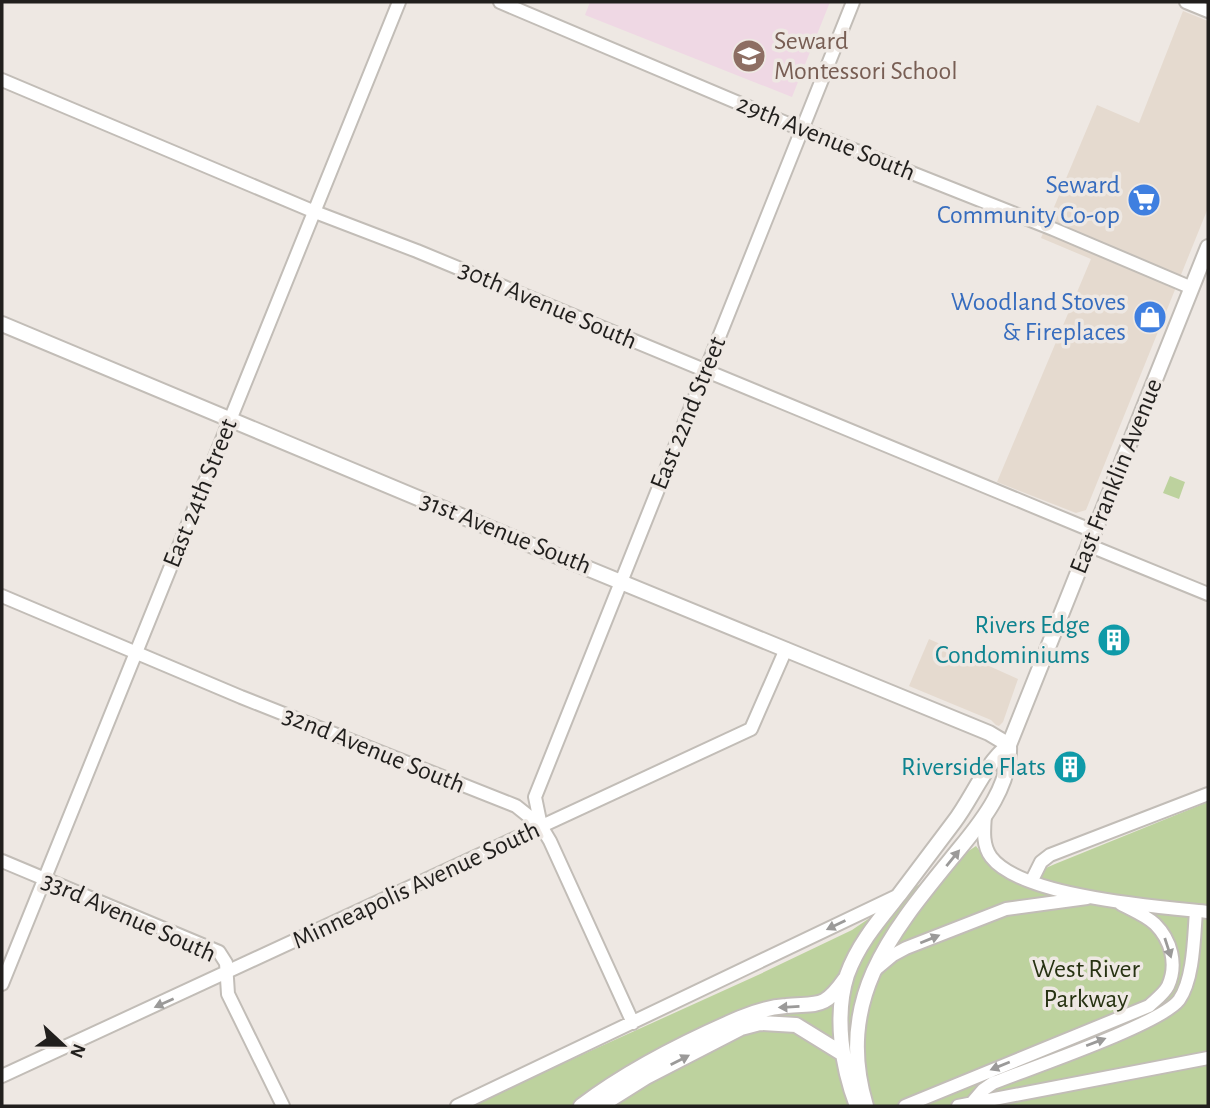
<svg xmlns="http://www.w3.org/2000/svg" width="1210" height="1108" viewBox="0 0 1210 1108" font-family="'Alegreya Sans',sans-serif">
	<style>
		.built { fill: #e5dacf }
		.education { fill: #efd8e4 }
		.green { fill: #bdd29e }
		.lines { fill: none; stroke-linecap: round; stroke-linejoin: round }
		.minor-casing { stroke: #c2bdb7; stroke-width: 16 }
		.tertiary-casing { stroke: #c2bdb7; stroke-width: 18 }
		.minor { stroke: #fff; stroke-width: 12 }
		.tertiary { stroke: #fff; stroke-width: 14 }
		.oneway { fill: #9b9a99 }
		.labels { text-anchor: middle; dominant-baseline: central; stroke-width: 7; stroke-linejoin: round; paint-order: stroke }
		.education-label { font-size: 26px; fill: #785e54; stroke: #eee8e3; text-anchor: start }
		.street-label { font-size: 26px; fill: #211f1d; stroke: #eee8e3 }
		.shop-label { font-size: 26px; fill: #366cbe; stroke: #eee8e3; text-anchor: end }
		.culture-label { font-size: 26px; fill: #0d838f; stroke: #eee8e3; text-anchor: end }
		.park-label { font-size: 26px; fill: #273212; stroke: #eee8e3 }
	</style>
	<rect width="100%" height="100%" fill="#eee8e3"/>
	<!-- built -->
	<path class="built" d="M 1183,11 L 1208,21 L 1208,208 L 1086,510 L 1076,513 L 997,482 L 1091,259 L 1041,238 L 1097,105 L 1139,123 Z
		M 929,639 L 1018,679 L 1003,722 L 999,726 L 996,725 L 991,720 L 909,686 Z"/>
	<!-- education -->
	<path class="education" d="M 590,2 L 830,2 L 792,97 L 585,15 Z"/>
	<!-- green -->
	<path class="green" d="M 1170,476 L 1185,482 L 1179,499 L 1163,493 Z
		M 1208,802 L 1208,1106 L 469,1106 L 758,975 L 852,930 L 976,846 L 992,867 L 1014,882 L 1055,864 Z"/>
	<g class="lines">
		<defs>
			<path id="minor" d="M 500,2 L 786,123 L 1053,229 L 1192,288
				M 1186,2 L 1208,11
				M 2,80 L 315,212 L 417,251 L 1093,531
				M 1088,545 L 1208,594
				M 2,596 L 241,697 L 516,806 L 541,826 L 550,841 L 633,1023
				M 985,815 C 984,829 982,845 991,857 C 1021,897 1160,907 1208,912
				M 541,826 L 535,797 L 853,2
				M 2,861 L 219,952 L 226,963 L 228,994 L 283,1106
				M 1032,880 L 1041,862 L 1050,855 L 1208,794
				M 875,970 L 893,955 L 906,948 L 1006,909 L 1087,898
				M 2,984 L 399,2
				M 2,1076 C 253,962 501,844 751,729 L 786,649
				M 971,1104 L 983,1090 L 993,1083 C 1028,1069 1161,1024 1179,1000 C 1194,979 1194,935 1196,911
				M 457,1106 L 897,896
				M 905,1106 L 1149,1006 C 1155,1000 1164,994 1168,986 C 1178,964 1171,940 1155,924 C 1145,915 1132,910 1121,904
				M 958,1106 L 1208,1058"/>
			<path id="tertiary" d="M 2,324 L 516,539 L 989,733 L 1009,745
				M 581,1106 C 630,1069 684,1042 740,1018 C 754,1012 771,1007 786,1006 C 819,1003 824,1009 845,979
				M 600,1106 L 646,1077 L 741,1028 L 760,1023 L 796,1025 L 843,1054
				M 857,1106 C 842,1067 834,1016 847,975 C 858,944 879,920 899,895 C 917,871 936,846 954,822 C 973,797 984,765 1009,745
				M 866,1106 C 833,996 895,928 960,848 C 984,819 1011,784 1009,745 L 1208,247"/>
		</defs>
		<!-- minor casing -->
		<use href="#minor" class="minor-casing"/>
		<!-- tertiary casing -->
		<use href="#tertiary" class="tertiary-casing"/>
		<!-- minor -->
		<use href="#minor" class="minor"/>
		<!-- tertiary -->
		<use href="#tertiary" class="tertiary"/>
	</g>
	<!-- one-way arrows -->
	<defs><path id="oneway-solid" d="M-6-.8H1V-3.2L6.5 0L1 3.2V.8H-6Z" transform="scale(1.75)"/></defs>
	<g class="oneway">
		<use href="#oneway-solid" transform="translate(953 858) rotate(-51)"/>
		<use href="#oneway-solid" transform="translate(836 925) rotate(154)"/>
		<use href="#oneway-solid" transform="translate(930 939) rotate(-22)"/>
		<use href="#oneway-solid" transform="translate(1168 948) rotate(72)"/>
		<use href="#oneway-solid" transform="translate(164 1003) rotate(156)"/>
		<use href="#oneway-solid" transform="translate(789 1007) rotate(177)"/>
		<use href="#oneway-solid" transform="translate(1096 1042) rotate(-21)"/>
		<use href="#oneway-solid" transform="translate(680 1060) rotate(-27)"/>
		<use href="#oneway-solid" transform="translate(1000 1066) rotate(158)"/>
	</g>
	<!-- icons -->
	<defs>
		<symbol id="school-disc" viewBox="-11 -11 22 22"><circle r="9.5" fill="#8d6e63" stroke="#eee8e3"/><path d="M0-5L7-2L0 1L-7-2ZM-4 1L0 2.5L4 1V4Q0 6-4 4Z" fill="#fff"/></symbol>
		<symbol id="supermarket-disc" viewBox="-11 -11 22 22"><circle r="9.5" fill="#3f7fe0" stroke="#eee8e3"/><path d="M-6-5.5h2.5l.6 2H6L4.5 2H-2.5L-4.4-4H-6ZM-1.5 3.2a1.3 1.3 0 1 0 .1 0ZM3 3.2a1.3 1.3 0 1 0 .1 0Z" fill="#fff"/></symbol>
		<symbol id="shop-disc" viewBox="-11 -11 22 22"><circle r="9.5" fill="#3f7fe0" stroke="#eee8e3"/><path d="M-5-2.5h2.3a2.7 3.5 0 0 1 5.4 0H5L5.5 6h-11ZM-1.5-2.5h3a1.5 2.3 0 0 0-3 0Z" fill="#fff"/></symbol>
		<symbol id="building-disc" viewBox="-11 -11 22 22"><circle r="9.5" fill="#0f9aa8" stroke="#eee8e3"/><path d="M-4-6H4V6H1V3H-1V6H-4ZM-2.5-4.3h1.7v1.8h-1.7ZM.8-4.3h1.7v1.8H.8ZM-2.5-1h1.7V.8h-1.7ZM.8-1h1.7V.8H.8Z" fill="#fff"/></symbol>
	</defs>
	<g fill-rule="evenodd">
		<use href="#school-disc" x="730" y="37" width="38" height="38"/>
		<use href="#supermarket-disc" x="1125" y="181" width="38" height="38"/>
		<use href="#shop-disc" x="1131" y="298" width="38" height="38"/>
		<use href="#building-disc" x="1095" y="621" width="38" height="38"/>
		<use href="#building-disc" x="1051" y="748" width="38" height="38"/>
	</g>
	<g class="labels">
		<!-- education labels -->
		<g class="education-label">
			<text x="774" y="41">Seward<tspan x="774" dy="30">Montessori School</tspan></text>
		</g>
		<!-- street labels -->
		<g class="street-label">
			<text transform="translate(826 138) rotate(22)">29th Avenue South</text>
			<text transform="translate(548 305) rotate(23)">30th Avenue South</text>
			<text transform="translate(688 413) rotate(-68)">East 22nd Street</text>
			<text transform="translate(1116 476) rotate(-68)">East Franklin Avenue</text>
			<text transform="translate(200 493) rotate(-68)">East 24th Street</text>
			<text transform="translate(506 533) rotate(22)">31st Avenue South</text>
			<text transform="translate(374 750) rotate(22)">32nd Avenue South</text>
			<text transform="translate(416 885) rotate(-25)">Minneapolis Avenue South</text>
			<text transform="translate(129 917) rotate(24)">33rd Avenue South</text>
		</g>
		<!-- shop labels -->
		<g class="shop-label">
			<text x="1120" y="185">Seward<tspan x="1120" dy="30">Community Co-op</tspan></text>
			<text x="1126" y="302">Woodland Stoves<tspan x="1126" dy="30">&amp; Fireplaces</tspan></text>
		</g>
		<!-- culture labels -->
		<g class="culture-label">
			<text x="1090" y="625">Rivers Edge<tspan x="1090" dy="30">Condominiums</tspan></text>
			<text x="1046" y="767">Riverside Flats</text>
		</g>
		<!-- park labels -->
		<g class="park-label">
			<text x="1086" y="969">West River<tspan x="1086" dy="30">Parkway</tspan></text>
		</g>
	</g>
	<!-- border -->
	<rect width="1210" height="1108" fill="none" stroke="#211f1d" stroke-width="7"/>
	<!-- north arrow -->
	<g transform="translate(63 1045) rotate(112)" stroke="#eee8e3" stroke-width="5" paint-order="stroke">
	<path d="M0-5L12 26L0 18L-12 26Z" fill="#211f1d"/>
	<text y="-10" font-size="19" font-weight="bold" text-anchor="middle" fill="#211f1d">N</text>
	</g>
</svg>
